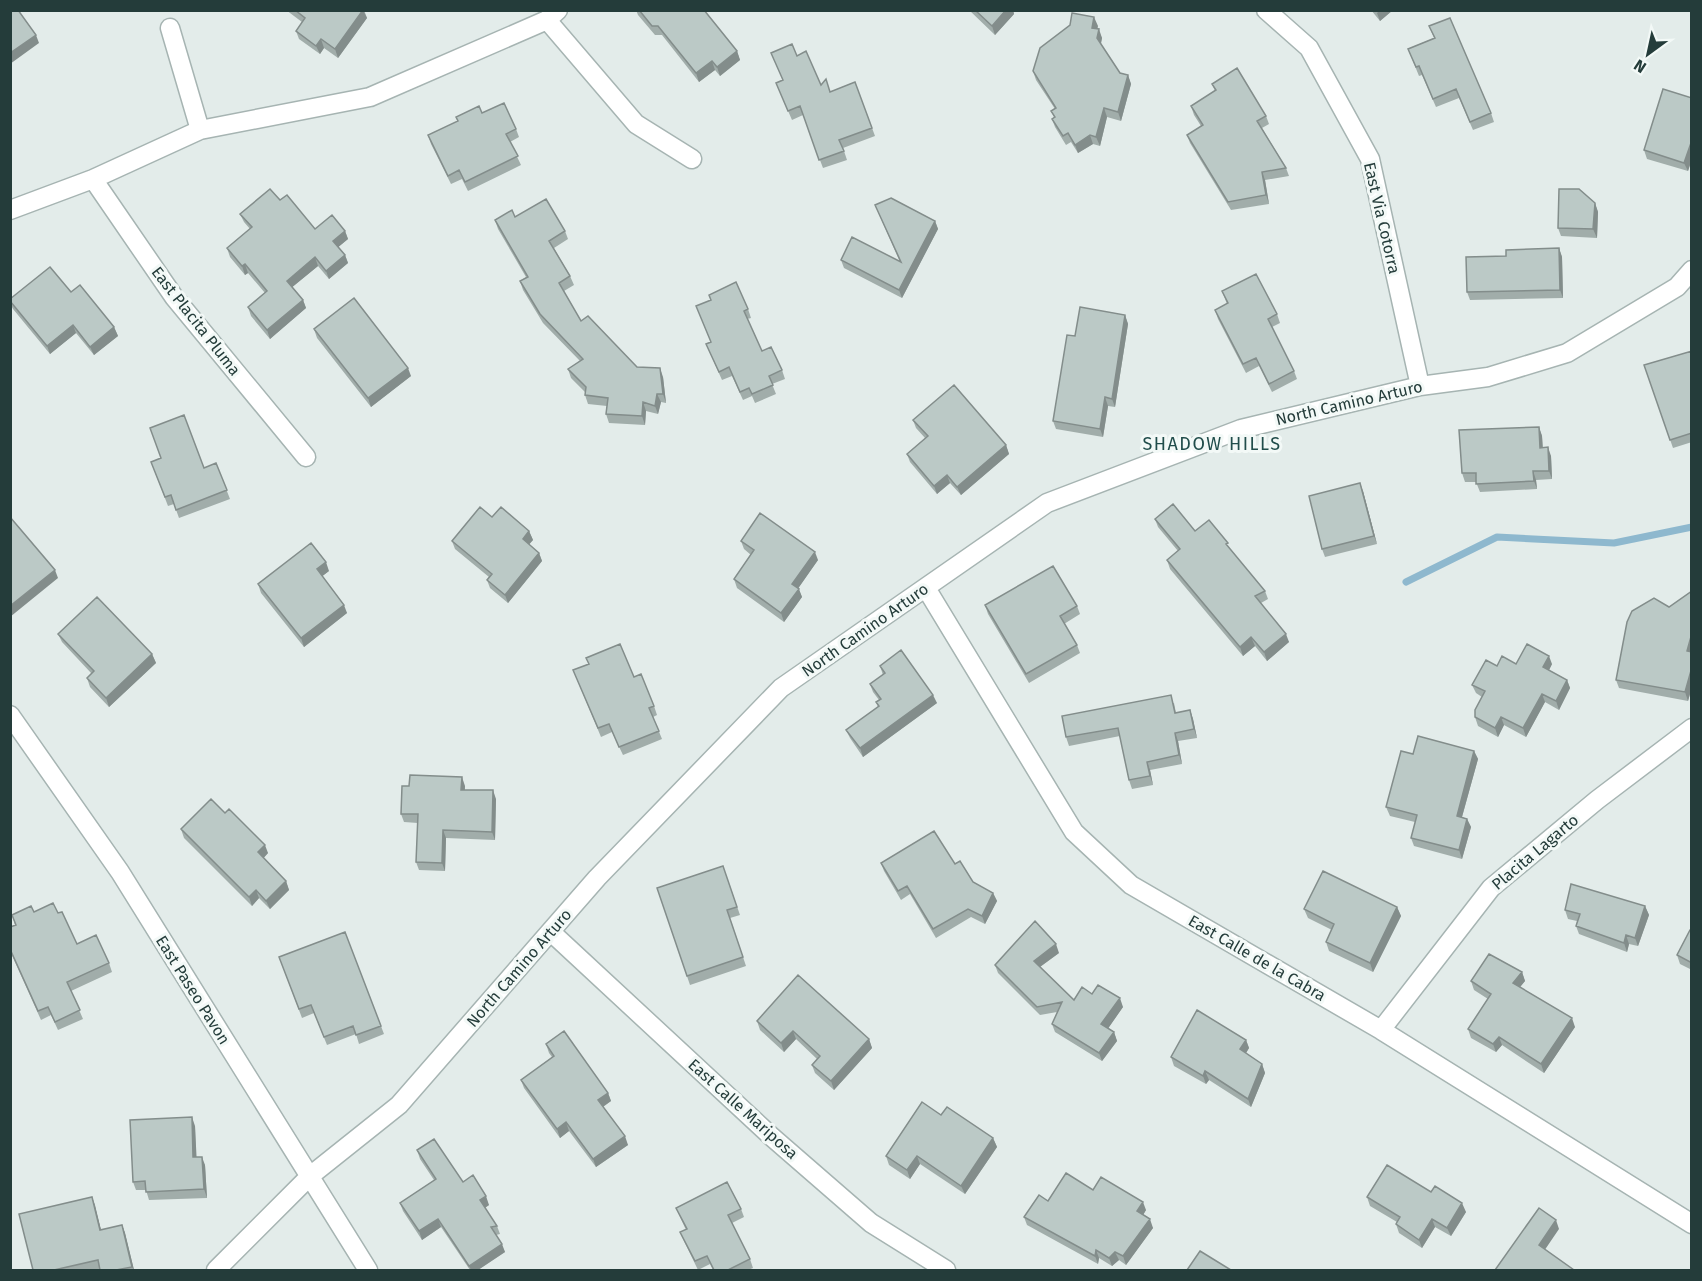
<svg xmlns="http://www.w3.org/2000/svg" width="1702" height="1281" viewBox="0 0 1702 1281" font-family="'Fira Sans',sans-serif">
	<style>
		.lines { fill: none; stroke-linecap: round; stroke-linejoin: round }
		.stream { stroke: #8eb8ce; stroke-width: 7 }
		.minor-casing { stroke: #a6b4b2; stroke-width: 21 }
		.minor { stroke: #fff; stroke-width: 18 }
		.wall { fill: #a1adaa }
		.shaded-wall { fill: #838d8b }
		.building { fill: #bbc9c6; stroke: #838d8b; stroke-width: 1.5 }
		.labels { text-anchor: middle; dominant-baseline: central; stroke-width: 6; stroke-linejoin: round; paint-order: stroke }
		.street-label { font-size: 16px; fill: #243c3a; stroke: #f3f9f7 }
		.neighbourhood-label { font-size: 18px; letter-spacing: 1.5px; fill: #214d4b; stroke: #f3f9f7 }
	</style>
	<rect width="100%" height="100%" fill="#e3ecea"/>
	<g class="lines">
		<!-- stream -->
		<path class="stream" d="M 1406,582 L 1497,537 L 1614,543 L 1692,527"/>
		<defs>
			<path id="minor" d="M 1266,10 L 1309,48 L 1370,159 L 1420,386
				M 547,20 L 636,124 L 692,159
				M 170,28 L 200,130
				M 93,179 L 174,297 L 306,457
				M 10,210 L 93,179 L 200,130 L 370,97 L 547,20 L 558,10
				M 926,588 L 1074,832 L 1131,885 L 1381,1030 L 1692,1224
				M 10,715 L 120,872 L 368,1270
				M 551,932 L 772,1137 L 871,1223 L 946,1270
				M 1381,1030 L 1491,888 L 1597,800 L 1692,728
				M 216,1270 L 310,1176 L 399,1105 L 597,878 L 781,688 L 1047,503 L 1241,429 L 1420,386 L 1488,377 L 1567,353 L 1677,287 L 1692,270"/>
		</defs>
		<!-- minor casing -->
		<use href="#minor" class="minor-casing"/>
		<!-- minor -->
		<use href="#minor" class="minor"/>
	</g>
	<!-- wall -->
	<path class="wall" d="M 286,10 L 364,10 L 367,18 L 338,58 L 324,48 L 320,54 L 299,39 L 296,31 L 302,22 Z
		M 636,10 L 704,10 L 737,51 L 740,60 L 720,76 L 715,70 L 699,82 L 662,35 L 655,35 L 638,15 Z
		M 969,10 L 1013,10 L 1014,14 L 995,35 Z
		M 1371,10 L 1393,10 L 1380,21 Z
		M 1098,26 L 1097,29 L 1102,38 L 1101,44 L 1120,73 L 1128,75 L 1131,84 L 1121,121 L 1107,117 L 1100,146 L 1093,144 L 1078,153 L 1071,142 L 1066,145 L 1055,127 L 1052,119 L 1054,117 L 1051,111 L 1055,109 L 1036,80 L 1033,71 Z
		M 1429,26 L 1491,113 L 1494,122 L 1473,130 L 1459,98 L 1436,107 L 1422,75 L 1419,76 L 1408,49 L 1434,38 Z
		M 771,53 L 797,56 L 821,85 L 830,92 L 855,82 L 875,136 L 843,148 L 847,160 L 823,168 L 803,115 L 792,120 L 776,83 L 783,80 Z
		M 1212,84 L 1266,116 L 1269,124 L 1262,128 L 1286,168 L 1289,176 L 1265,180 L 1269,204 L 1231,210 L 1190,143 L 1187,135 L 1201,126 L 1194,115 L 1191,106 L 1215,91 Z
		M 1692,98 L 1692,159 L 1688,171 L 1647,159 L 1644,150 Z
		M 482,113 L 516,129 L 519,137 L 510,142 L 521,165 L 468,191 L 462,179 L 451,184 L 431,144 L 428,135 L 458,121 L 456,117 Z
		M 280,200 L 315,229 L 345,231 L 348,239 L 338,247 L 345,255 L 348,263 L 329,279 L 318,266 L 292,287 L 303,300 L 306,308 L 270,339 L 251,316 L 248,307 L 265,293 L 248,273 L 245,275 L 230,257 L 227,248 L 250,229 L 244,222 L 240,214 Z
		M 1595,203 L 1598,212 L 1597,238 L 1561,236 L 1558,228 Z
		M 875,205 L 935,221 L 938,229 L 902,298 L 844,268 L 841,260 L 900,262 Z
		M 515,217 L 565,231 L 568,239 L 554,248 L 570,276 L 574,285 L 564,291 L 581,321 L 637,367 L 663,377 L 666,403 L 661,402 L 658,414 L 646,411 L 645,425 L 609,423 L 606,414 L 607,406 L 588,404 L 585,395 L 585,392 L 571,378 L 568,369 L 580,361 L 543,323 L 523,290 L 520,281 L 526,277 L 498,229 L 495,220 Z
		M 1559,248 L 1562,257 L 1563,298 L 1470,300 L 1467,292 L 1506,256 Z
		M 1222,291 L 1277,314 L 1280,323 L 1272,327 L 1294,371 L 1297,379 L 1272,392 L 1259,366 L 1246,373 L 1218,319 L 1215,310 L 1227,304 Z
		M 71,292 L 114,327 L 118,336 L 94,355 L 76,333 L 50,354 L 13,309 L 10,303 L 10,299 Z
		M 696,306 L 748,309 L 751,318 L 747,319 L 762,351 L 782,370 L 785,379 L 772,384 L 776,394 L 755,403 L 752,396 L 743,400 L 732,376 L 722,380 L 706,344 L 711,342 Z
		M 1125,315 L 1128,324 L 1115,407 L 1108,406 L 1103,437 L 1056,429 L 1053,421 L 1075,336 Z
		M 314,329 L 411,376 L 371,407 L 317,338 Z
		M 1692,351 L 1692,442 L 1673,448 L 1644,365 Z
		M 913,420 L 1006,445 L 1009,454 L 961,495 L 950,483 L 937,494 L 910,462 L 907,454 L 925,438 L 916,428 Z
		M 1539,427 L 1542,436 L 1543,448 L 1551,456 L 1552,479 L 1536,480 L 1537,489 L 1480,492 L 1476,482 L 1465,482 L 1462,473 Z
		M 151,462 L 204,468 L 216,463 L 230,499 L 179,518 L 174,504 L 168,506 Z
		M 1363,491 L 1377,544 L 1325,557 L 1322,549 Z
		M 492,517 L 529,531 L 533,540 L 529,544 L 539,553 L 542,561 L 508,603 L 490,588 L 487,580 L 489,577 L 455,549 L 452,541 Z
		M 1155,519 L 1195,531 L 1230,549 L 1265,591 L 1268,599 L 1261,603 L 1289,642 L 1267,661 L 1255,646 L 1243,656 L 1170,569 L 1167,560 L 1178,551 L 1158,527 Z
		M 741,541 L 818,560 L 798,588 L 802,597 L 784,622 L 737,588 L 734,579 L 751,555 L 744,549 Z
		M 329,571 L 322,576 L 347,613 L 304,647 L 261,593 L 258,584 Z
		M 1692,591 L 1692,687 L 1688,701 L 1619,688 L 1616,680 L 1669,607 Z
		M 985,605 L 1077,606 L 1080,614 L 1064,624 L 1077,645 L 1080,653 L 1029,683 L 988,614 Z
		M 58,634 L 152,654 L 156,663 L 109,707 L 90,687 L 87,678 L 92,674 L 62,642 Z
		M 1516,664 L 1552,664 L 1549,670 L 1567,680 L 1570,688 L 1559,710 L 1545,702 L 1526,737 L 1504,725 L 1498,737 L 1478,726 L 1475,717 L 1482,697 L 1476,693 L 1472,685 L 1497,666 Z
		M 880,666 L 937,703 L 863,757 L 850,738 L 846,730 L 878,707 L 876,702 L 879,700 L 873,692 L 870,684 L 883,675 Z
		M 573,670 L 634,677 L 654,706 L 657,715 L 653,717 L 662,739 L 623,755 L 612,732 L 601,737 Z
		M 1174,703 L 1176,713 L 1190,710 L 1193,719 L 1197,738 L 1178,741 L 1182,764 L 1150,770 L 1153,785 L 1132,789 L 1129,780 L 1120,736 L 1069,746 L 1066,737 Z
		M 1474,751 L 1478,759 L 1462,817 L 1467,819 L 1471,827 L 1462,859 L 1414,846 L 1411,838 L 1415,822 L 1390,816 L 1386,807 L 1413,754 Z
		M 465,786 L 465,790 L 496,799 L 495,840 L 446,838 L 445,871 L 419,870 L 416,862 L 418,823 L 404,822 L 401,814 Z
		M 225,813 L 268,853 L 263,858 L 286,881 L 289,890 L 270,909 L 259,898 L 252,906 L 184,838 L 181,829 Z
		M 881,863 L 955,864 L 973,882 L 993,893 L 997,901 L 985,924 L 971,917 L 936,938 L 910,894 L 901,900 L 884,871 Z
		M 723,866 L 740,915 L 730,918 L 746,966 L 690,985 L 657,888 Z
		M 1645,906 L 1649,915 L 1638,946 L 1629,944 L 1627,952 L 1579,934 L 1576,926 L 1577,921 L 1568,919 L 1565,910 Z
		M 1397,907 L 1401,916 L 1373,972 L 1329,951 L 1326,942 L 1332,930 L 1308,918 L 1304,909 Z
		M 34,912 L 58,913 L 77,944 L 109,963 L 112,972 L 71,991 L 83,1019 L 58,1030 L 51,1015 L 41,1020 L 10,951 L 10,927 L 15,925 L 12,915 Z
		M 1692,930 L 1692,970 L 1680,964 L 1677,955 Z
		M 345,932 L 384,1034 L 359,1044 L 356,1034 L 327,1045 L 314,1013 L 302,1018 L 279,957 Z
		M 1059,953 L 1040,967 L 1074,1000 L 1092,994 L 1123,1007 L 1108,1028 L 1114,1032 L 1117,1041 L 1102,1061 L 1055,1032 L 1052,1024 L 1057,1012 L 1040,1015 L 998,973 L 995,965 Z
		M 1522,972 L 1525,981 L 1520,987 L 1575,1027 L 1544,1073 L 1502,1045 L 1496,1052 L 1471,1038 L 1468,1029 L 1488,999 L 1474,990 L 1471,981 Z
		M 757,1021 L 869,1039 L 872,1048 L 834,1090 L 815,1073 L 812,1065 L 817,1059 L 796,1039 L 784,1052 L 760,1030 Z
		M 1246,1040 L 1249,1048 L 1246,1053 L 1262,1064 L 1265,1073 L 1251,1107 L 1209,1080 L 1206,1084 L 1174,1066 L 1171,1057 Z
		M 546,1044 L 608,1093 L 611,1101 L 603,1107 L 628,1145 L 596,1167 L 569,1131 L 560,1138 L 524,1088 L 521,1080 L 552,1057 L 549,1053 Z
		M 941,1115 L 993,1138 L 997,1147 L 965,1194 L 920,1164 L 910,1179 L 889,1165 L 886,1156 Z
		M 195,1126 L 196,1157 L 205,1165 L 207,1198 L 149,1200 L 146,1190 L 136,1190 L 133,1182 Z
		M 417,1150 L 463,1182 L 489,1205 L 485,1208 L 497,1226 L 500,1234 L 496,1235 L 505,1252 L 478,1270 L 470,1270 L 441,1227 L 422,1240 L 403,1211 L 400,1203 L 434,1180 L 420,1159 Z
		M 1093,1190 L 1146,1210 L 1143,1215 L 1153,1228 L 1126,1265 L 1119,1260 L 1112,1266 L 1099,1258 L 1098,1264 L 1027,1225 L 1024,1217 Z
		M 1431,1192 L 1466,1212 L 1451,1236 L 1435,1227 L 1422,1248 L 1399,1233 L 1396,1224 L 1397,1222 L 1370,1206 L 1367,1197 Z
		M 92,1197 L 101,1230 L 122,1225 L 125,1233 L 134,1270 L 100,1270 L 100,1269 L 92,1270 L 33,1270 Z
		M 676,1208 L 741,1209 L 744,1217 L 732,1223 L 750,1259 L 753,1268 L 748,1270 L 713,1270 L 710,1264 L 698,1270 L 684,1241 L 680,1232 L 686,1230 Z"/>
	<!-- shaded-wall -->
	<path class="shaded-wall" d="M 363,10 L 367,18 L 338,58 L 335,49 Z
		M 1006,10 L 1013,10 L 1014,14 L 995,35 L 992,26 Z
		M 1380,10 L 1393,10 L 1380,21 L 1377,13 Z
		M 1094,17 L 1098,26 L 1095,36 L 1092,28 Z
		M 1099,29 L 1102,38 L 1100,47 L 1097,38 Z
		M 36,35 L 39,43 L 10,64 L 10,53 Z
		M 321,39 L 324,48 L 320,54 L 316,46 Z
		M 737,51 L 740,60 L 720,76 L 717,67 Z
		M 712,61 L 715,70 L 699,82 L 696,73 Z
		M 1128,75 L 1131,84 L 1121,121 L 1118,112 Z
		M 1104,108 L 1107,117 L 1100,146 L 1096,137 Z
		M 1090,135 L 1093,144 L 1078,153 L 1075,145 Z
		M 1692,140 L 1692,159 L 1688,171 L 1684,163 Z
		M 1262,172 L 1265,180 L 1269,204 L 1266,195 Z
		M 1595,203 L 1598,212 L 1597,238 L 1593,229 Z
		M 935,221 L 938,229 L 902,298 L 899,290 Z
		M 345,231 L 348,239 L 336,249 L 333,241 Z
		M 1559,248 L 1562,257 L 1563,298 L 1560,290 Z
		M 345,255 L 348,263 L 329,279 L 326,271 Z
		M 315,257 L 318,266 L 290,289 L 287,281 Z
		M 245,264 L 248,273 L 245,275 L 242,266 Z
		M 303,300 L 306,308 L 270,339 L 267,330 Z
		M 1125,315 L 1128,324 L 1115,407 L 1112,399 Z
		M 73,325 L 76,333 L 50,354 L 47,346 Z
		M 114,327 L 118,336 L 94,355 L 90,347 Z
		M 408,368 L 411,376 L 371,407 L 368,398 Z
		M 660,368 L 663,377 L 666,403 L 663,394 Z
		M 657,394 L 661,402 L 658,414 L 655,406 Z
		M 1105,397 L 1108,406 L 1103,437 L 1100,429 Z
		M 643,402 L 646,411 L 645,425 L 642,416 Z
		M 1539,427 L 1542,436 L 1543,456 L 1540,448 Z
		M 1006,445 L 1009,454 L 961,495 L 957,487 Z
		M 1548,447 L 1551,456 L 1552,479 L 1549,471 Z
		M 1533,471 L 1536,480 L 1537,489 L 1534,481 Z
		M 947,475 L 950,483 L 937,494 L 934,486 Z
		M 1360,483 L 1363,491 L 1377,544 L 1374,536 Z
		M 529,531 L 533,540 L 526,548 L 523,539 Z
		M 815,552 L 818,560 L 795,593 L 792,584 Z
		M 539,553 L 542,561 L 508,603 L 505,595 Z
		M 326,562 L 329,571 L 320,578 L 317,569 Z
		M 55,570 L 58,578 L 10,617 L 10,606 Z
		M 799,589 L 802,597 L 784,622 L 781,613 Z
		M 344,605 L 347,613 L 304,647 L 301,638 Z
		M 1692,633 L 1692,653 L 1687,651 Z
		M 1286,634 L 1289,642 L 1267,661 L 1264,652 Z
		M 1251,637 L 1255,646 L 1243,656 L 1240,647 Z
		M 152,654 L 156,663 L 109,707 L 106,698 Z
		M 1549,656 L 1552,664 L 1546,676 L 1543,667 Z
		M 1692,667 L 1692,687 L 1688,701 L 1685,692 Z
		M 1567,680 L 1570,688 L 1559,710 L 1556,701 Z
		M 1542,694 L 1545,702 L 1526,737 L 1523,728 Z
		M 933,695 L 937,703 L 863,757 L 860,748 Z
		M 1190,710 L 1193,719 L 1197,738 L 1194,729 Z
		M 1501,717 L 1504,725 L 1498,737 L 1495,728 Z
		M 1175,733 L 1178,741 L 1182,764 L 1179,755 Z
		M 1474,751 L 1478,759 L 1460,824 L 1457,816 Z
		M 1147,762 L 1150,770 L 1153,785 L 1150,776 Z
		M 462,777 L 465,786 L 464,798 L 461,790 Z
		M 493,790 L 496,799 L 495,840 L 492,832 Z
		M 1467,819 L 1471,827 L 1462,859 L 1459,850 Z
		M 443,830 L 446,838 L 445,871 L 442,863 Z
		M 265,845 L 268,853 L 261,861 L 258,852 Z
		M 286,881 L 289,890 L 270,909 L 266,901 Z
		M 256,890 L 259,898 L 252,906 L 249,897 Z
		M 993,893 L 997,901 L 985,924 L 982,916 Z
		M 1645,906 L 1649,915 L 1638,946 L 1635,938 Z
		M 1397,907 L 1401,916 L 1373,972 L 1370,963 Z
		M 1626,935 L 1629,944 L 1627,952 L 1624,943 Z
		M 1056,944 L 1059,953 L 1037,969 L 1034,961 Z
		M 1522,972 L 1525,981 L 1516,992 L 1513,983 Z
		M 1120,998 L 1123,1007 L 1105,1033 L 1101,1024 Z
		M 1572,1018 L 1575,1027 L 1544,1073 L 1541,1064 Z
		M 793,1031 L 796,1039 L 784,1052 L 781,1043 Z
		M 1114,1032 L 1117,1041 L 1102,1061 L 1099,1053 Z
		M 1499,1037 L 1502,1045 L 1496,1052 L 1493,1044 Z
		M 869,1039 L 872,1048 L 834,1090 L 831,1081 Z
		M 1246,1040 L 1249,1048 L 1243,1058 L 1240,1049 Z
		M 1262,1064 L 1265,1073 L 1251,1107 L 1248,1099 Z
		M 1205,1071 L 1209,1080 L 1206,1084 L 1203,1076 Z
		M 608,1093 L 611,1101 L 601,1108 L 598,1100 Z
		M 192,1117 L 195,1126 L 197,1166 L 193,1157 Z
		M 566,1122 L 569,1131 L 560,1138 L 557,1129 Z
		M 625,1136 L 628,1145 L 596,1167 L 593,1159 Z
		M 993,1138 L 997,1147 L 965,1194 L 961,1186 Z
		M 917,1156 L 920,1164 L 910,1179 L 907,1170 Z
		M 202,1157 L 205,1165 L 207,1198 L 204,1189 Z
		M 486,1196 L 489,1205 L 483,1209 L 480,1200 Z
		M 92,1197 L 95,1205 L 103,1238 L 100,1230 Z
		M 1143,1202 L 1146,1210 L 1140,1220 L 1137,1211 Z
		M 1462,1203 L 1466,1212 L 1451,1236 L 1447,1228 Z
		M 438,1219 L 441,1227 L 422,1240 L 419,1231 Z
		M 1150,1219 L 1153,1228 L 1126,1265 L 1123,1256 Z
		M 1432,1219 L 1435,1227 L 1422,1248 L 1419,1240 Z
		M 1556,1220 L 1559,1229 L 1542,1254 L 1539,1245 Z
		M 122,1225 L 125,1233 L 134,1270 L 132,1267 Z
		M 502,1244 L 505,1252 L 478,1270 L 471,1270 L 469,1266 Z
		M 1096,1250 L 1099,1258 L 1098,1264 L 1095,1256 Z
		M 1115,1252 L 1119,1260 L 1112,1266 L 1109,1258 Z"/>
	<!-- building -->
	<path class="building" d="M 10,10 L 18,10 L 36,35 L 10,53 Z
		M 295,10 L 363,10 L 335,49 L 321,39 L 316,46 L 296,31 L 305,18 Z
		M 639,10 L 704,10 L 737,51 L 717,67 L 712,61 L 696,73 L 658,26 L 652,26 Z
		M 975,10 L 1006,10 L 992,26 Z
		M 1072,13 L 1094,17 L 1092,28 L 1099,29 L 1097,38 L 1120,73 L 1128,75 L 1118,112 L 1104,108 L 1096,137 L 1090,135 L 1075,145 L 1068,133 L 1063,136 L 1052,119 L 1055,117 L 1051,111 L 1056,108 L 1033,71 L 1040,48 L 1070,25 Z
		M 1450,18 L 1491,113 L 1470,122 L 1456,89 L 1433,99 L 1419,66 L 1416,67 L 1408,49 L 1435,38 L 1429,26 Z
		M 792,44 L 797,56 L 806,51 L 821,85 L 826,79 L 830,92 L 855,82 L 872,128 L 839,140 L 844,151 L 819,160 L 800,106 L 788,111 L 776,83 L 783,80 L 771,53 Z
		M 1237,68 L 1266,116 L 1257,121 L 1286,168 L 1262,172 L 1266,195 L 1228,202 L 1187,135 L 1203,125 L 1191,106 L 1216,90 L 1212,84 Z
		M 1663,89 L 1692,98 L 1692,140 L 1684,163 L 1644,150 Z
		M 504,103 L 516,129 L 506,134 L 518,156 L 465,182 L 459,170 L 448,176 L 428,135 L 458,121 L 456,117 L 479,106 L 482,113 Z
		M 270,189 L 280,200 L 287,195 L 315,229 L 332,215 L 345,231 L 333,241 L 345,255 L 326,271 L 315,257 L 287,281 L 303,300 L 267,330 L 248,307 L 267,291 L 245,264 L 242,266 L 227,248 L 252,227 L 240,214 Z
		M 1559,189 L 1579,189 L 1595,203 L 1593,229 L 1558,228 Z
		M 891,198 L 935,221 L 899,290 L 841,260 L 852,237 L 901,262 L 875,205 Z
		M 546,199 L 565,231 L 549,241 L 570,276 L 559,283 L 581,321 L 588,316 L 637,367 L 660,368 L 663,394 L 657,394 L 655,406 L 643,402 L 642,416 L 606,414 L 608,398 L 585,395 L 586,387 L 568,369 L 583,359 L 540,314 L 520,281 L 528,277 L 495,220 L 512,210 L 515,217 Z
		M 1559,248 L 1560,290 L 1467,292 L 1466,257 L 1506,256 L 1506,250 Z
		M 50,267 L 71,292 L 80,285 L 114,327 L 90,347 L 73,325 L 47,346 L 10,301 L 10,299 Z
		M 1256,274 L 1277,314 L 1268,319 L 1294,371 L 1269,384 L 1256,358 L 1243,364 L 1215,310 L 1228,303 L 1222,291 Z
		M 736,282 L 748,309 L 744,311 L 762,351 L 771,347 L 782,370 L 769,376 L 773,385 L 752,394 L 749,388 L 740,392 L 729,367 L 719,372 L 706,344 L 711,342 L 696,306 L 711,300 L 709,295 Z
		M 354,298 L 408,368 L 368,398 L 314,329 Z
		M 1080,307 L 1125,315 L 1112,399 L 1105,397 L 1100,429 L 1053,421 L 1067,335 L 1075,336 Z
		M 1692,351 L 1692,433 L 1670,440 L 1644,365 Z
		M 954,385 L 1006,445 L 957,487 L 947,475 L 934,486 L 907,454 L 928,436 L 913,420 Z
		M 184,415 L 204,468 L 216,463 L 227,490 L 176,510 L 171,495 L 165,497 L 151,462 L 161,458 L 150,428 Z
		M 1539,427 L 1540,448 L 1548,447 L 1549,471 L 1533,471 L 1534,481 L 1476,484 L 1476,473 L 1462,473 L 1459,430 Z
		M 1360,483 L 1374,536 L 1322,549 L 1309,496 Z
		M 1173,504 L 1195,531 L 1209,520 L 1228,543 L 1226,544 L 1265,591 L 1255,596 L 1286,634 L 1264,652 L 1251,637 L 1240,647 L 1167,560 L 1180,549 L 1155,519 Z
		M 480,507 L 492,517 L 501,507 L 529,531 L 523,539 L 539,553 L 505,595 L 487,580 L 492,574 L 452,541 Z
		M 760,513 L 815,552 L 792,584 L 799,589 L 781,613 L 734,579 L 754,550 L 741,541 Z
		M 10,517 L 55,570 L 10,606 Z
		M 311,543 L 326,562 L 317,569 L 344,605 L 301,638 L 258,584 Z
		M 1053,566 L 1077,606 L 1060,616 L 1077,645 L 1026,674 L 985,605 Z
		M 1692,591 L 1692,633 L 1687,651 L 1692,652 L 1692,667 L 1685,692 L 1616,680 L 1627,622 L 1632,611 L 1654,598 L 1669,607 Z
		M 97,597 L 152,654 L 106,698 L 87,678 L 94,671 L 58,634 Z
		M 620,644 L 634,677 L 641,674 L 654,706 L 649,708 L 659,731 L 619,747 L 609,724 L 598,728 L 573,670 L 589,664 L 586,658 Z
		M 1527,644 L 1549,656 L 1543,667 L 1567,680 L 1556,701 L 1542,694 L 1523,728 L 1501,717 L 1495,728 L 1475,717 L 1475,710 L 1485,691 L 1472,685 L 1486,660 L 1497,666 L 1502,656 L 1516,664 Z
		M 901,650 L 933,695 L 860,748 L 846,730 L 879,706 L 876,702 L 881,699 L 870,684 L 885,673 L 880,666 Z
		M 1171,695 L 1175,713 L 1190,710 L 1194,729 L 1175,733 L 1179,755 L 1147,762 L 1150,776 L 1129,780 L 1118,728 L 1066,737 L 1062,716 Z
		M 1418,736 L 1474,751 L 1457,816 L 1467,819 L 1459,850 L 1411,838 L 1417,815 L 1386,807 L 1401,751 L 1413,754 Z
		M 410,775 L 462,777 L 461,790 L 493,790 L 492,832 L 443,830 L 442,863 L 416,862 L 418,814 L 401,814 L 402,786 L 409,786 Z
		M 211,799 L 225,813 L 229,809 L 265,845 L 258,852 L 286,881 L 266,901 L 256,890 L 249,897 L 181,829 Z
		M 934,831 L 955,864 L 960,861 L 973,882 L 993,893 L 982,916 L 968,909 L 933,929 L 907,886 L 898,891 L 881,863 Z
		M 723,866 L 737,907 L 727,910 L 743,957 L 687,976 L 657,888 Z
		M 1323,871 L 1397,907 L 1370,963 L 1326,942 L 1334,924 L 1304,909 Z
		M 1571,884 L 1645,906 L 1635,938 L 1626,935 L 1624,943 L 1576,926 L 1580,914 L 1565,910 Z
		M 53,903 L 58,913 L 62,912 L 77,944 L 96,935 L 109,963 L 67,982 L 80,1010 L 55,1022 L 48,1007 L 38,1011 L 10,949 L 10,927 L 16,925 L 12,915 L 31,906 L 34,912 Z
		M 1035,921 L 1056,944 L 1034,961 L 1074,1000 L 1082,987 L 1092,994 L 1098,985 L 1120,998 L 1101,1024 L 1114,1032 L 1099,1053 L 1052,1024 L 1062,1002 L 1037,1007 L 995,965 Z
		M 1690,930 L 1692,930 L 1692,963 L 1677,955 Z
		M 345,932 L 381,1026 L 356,1035 L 353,1026 L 324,1037 L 311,1005 L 299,1009 L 279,957 Z
		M 1489,954 L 1522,972 L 1513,983 L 1572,1018 L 1541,1064 L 1499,1037 L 1493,1044 L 1468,1029 L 1491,994 L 1471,981 Z
		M 798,975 L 869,1039 L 831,1081 L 812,1065 L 820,1056 L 793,1031 L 781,1043 L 757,1021 Z
		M 1197,1010 L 1246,1040 L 1240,1049 L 1262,1064 L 1248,1099 L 1205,1071 L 1203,1076 L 1171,1057 Z
		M 564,1031 L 608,1093 L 598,1100 L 625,1136 L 593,1159 L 566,1122 L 557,1129 L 521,1080 L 554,1056 L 546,1044 Z
		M 922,1102 L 941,1115 L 947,1107 L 993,1138 L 961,1186 L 917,1156 L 907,1170 L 886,1156 Z
		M 192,1117 L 193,1157 L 202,1157 L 204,1189 L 146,1192 L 145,1181 L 133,1182 L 130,1120 Z
		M 434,1139 L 463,1182 L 473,1175 L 486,1196 L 480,1200 L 497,1226 L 491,1227 L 502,1244 L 469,1266 L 438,1219 L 419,1231 L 400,1203 L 436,1179 L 417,1150 Z
		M 1387,1165 L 1431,1192 L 1435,1186 L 1462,1203 L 1447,1228 L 1432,1219 L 1419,1240 L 1396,1224 L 1400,1217 L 1367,1197 Z
		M 1066,1173 L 1093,1190 L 1101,1177 L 1143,1202 L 1137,1211 L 1150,1219 L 1123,1256 L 1115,1252 L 1109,1258 L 1096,1250 L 1095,1256 L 1024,1217 L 1039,1195 L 1048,1201 Z
		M 727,1182 L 741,1209 L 728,1215 L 750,1259 L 728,1270 L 714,1270 L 707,1256 L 695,1261 L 680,1232 L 687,1229 L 676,1208 Z
		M 92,1197 L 100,1230 L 122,1225 L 132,1267 L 116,1270 L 100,1270 L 98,1260 L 54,1270 L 33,1270 L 19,1214 Z
		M 1539,1208 L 1556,1220 L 1539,1245 L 1574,1270 L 1495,1270 Z
		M 1200,1251 L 1231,1270 L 1187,1270 Z"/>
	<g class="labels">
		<!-- street labels -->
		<g class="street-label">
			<text transform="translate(1382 218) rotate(77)">East Via Cotorra</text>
			<text transform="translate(196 321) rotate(52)">East Placita Pluma</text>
			<text transform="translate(1349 403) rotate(-13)">North Camino Arturo</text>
			<text transform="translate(865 630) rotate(-35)">North Camino Arturo</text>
			<text transform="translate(1535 852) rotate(-40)">Placita Lagarto</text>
			<text transform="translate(1257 958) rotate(30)">East Calle de la Cabra</text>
			<text transform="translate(519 968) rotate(-49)">North Camino Arturo</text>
			<text transform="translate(193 990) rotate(58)">East Paseo Pavon</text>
			<text transform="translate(743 1109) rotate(42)">East Calle Mariposa</text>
		</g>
		<!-- neighbourhood labels -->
		<g class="neighbourhood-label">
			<text x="1212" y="444">SHADOW HILLS</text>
		</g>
	</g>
	<!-- border -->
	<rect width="1702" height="1281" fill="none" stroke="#243c3a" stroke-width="24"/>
	<!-- north arrow -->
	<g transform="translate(1648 54) rotate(213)" stroke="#f3f9f7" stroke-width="4.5" paint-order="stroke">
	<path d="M0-4.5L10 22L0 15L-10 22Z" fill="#243c3a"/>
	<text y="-9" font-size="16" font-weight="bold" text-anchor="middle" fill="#243c3a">N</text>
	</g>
</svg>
